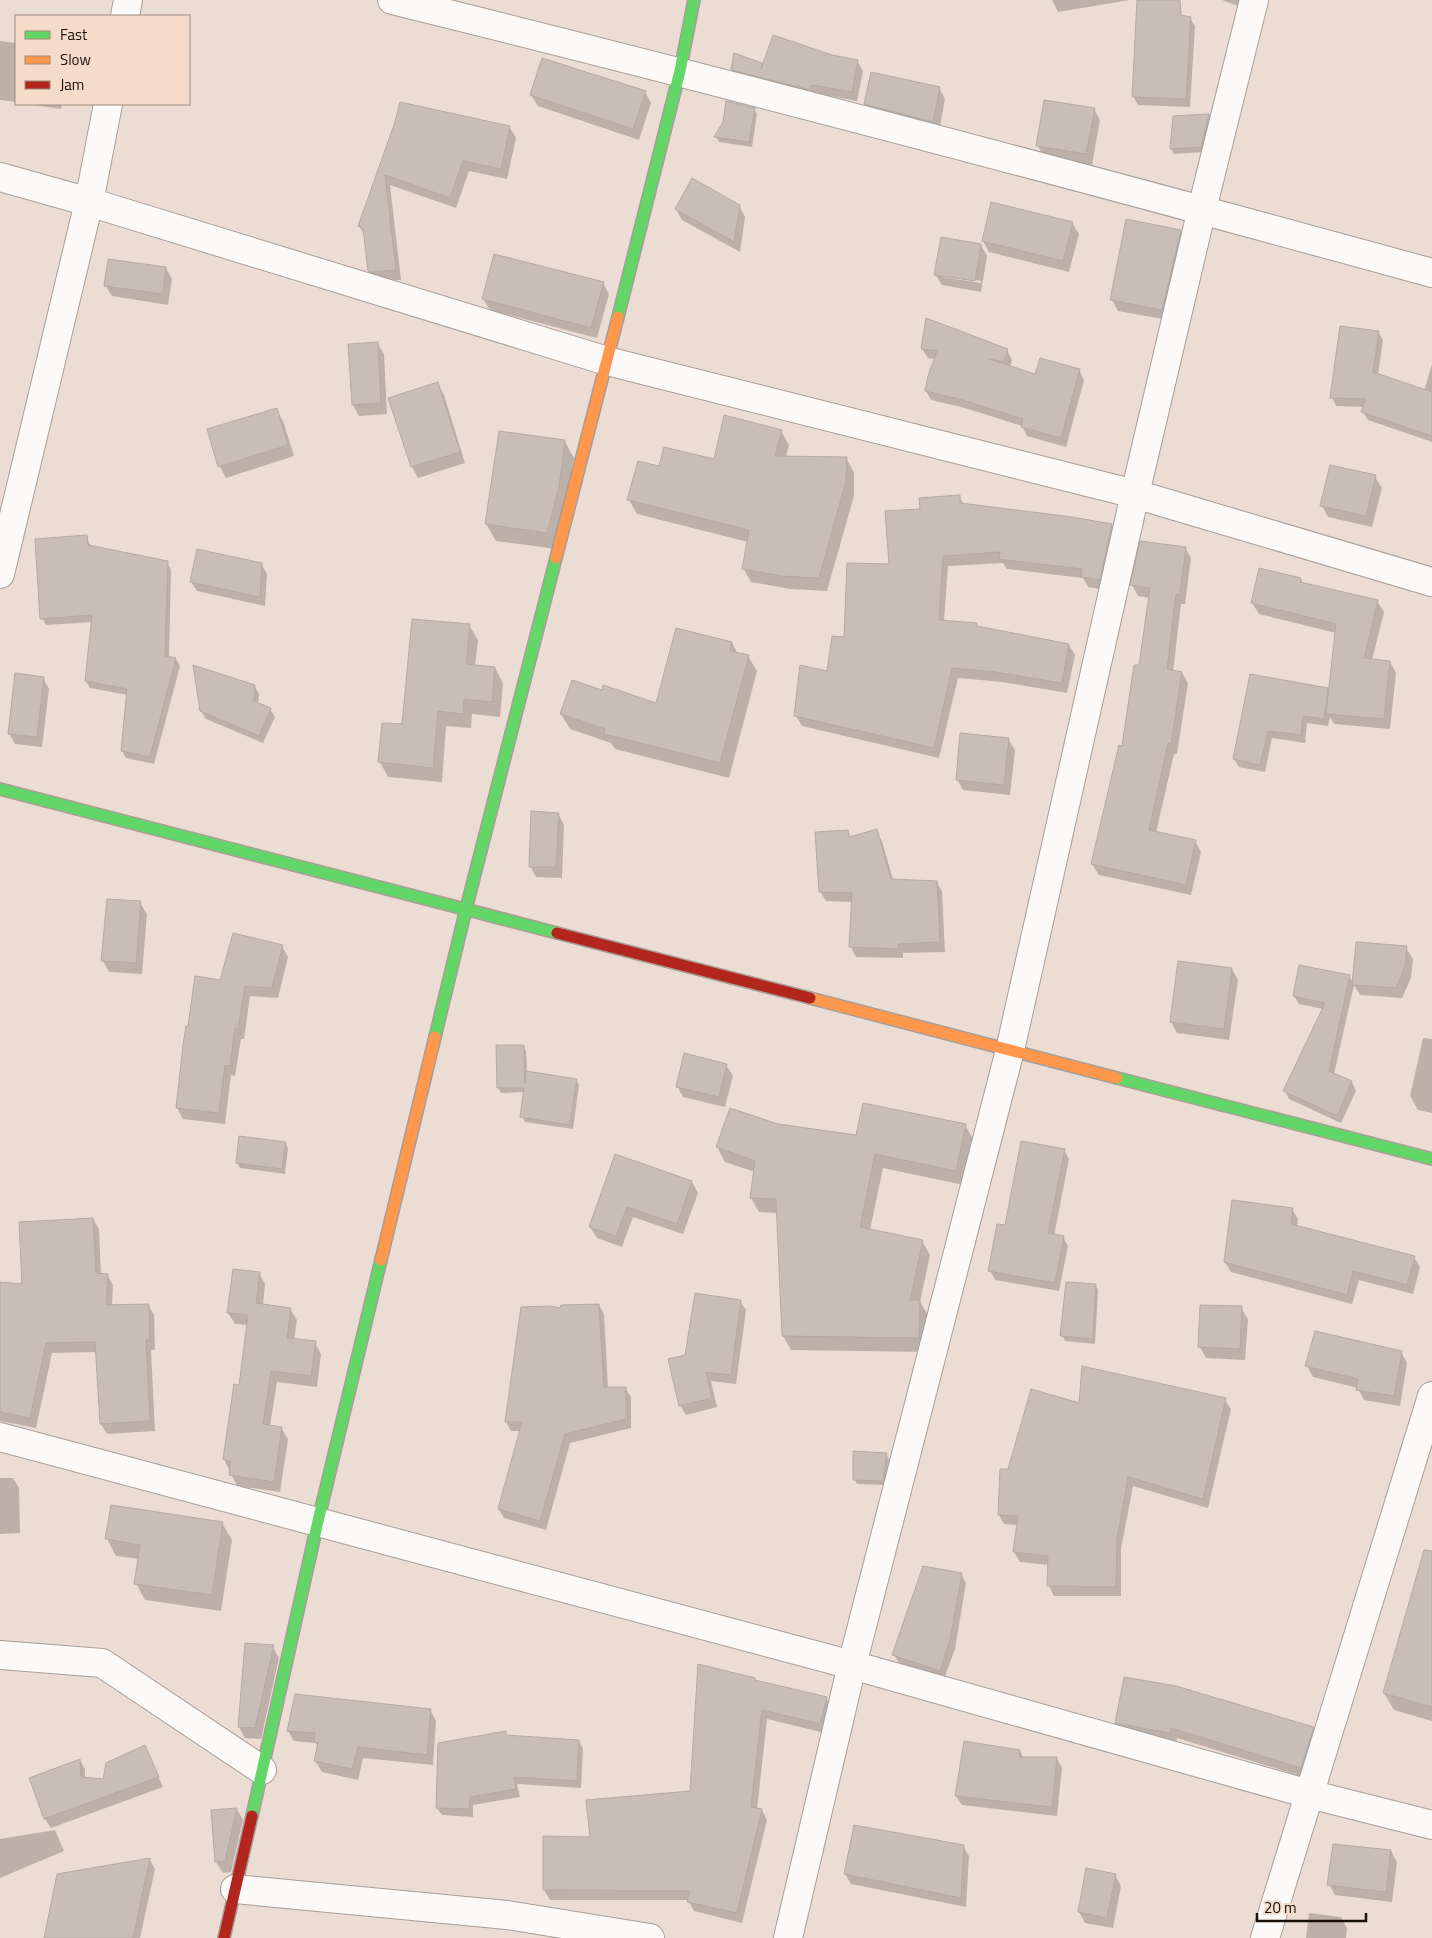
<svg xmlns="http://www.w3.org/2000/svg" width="1432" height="1938" viewBox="0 0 1432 1938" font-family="'Titillium Web',sans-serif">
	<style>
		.shadow { fill: #0003; fill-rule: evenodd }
		.building { fill: #c9beb7; stroke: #b5aaa3 }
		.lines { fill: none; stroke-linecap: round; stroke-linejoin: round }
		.street-casing { stroke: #a89e97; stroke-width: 30 }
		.fast-casing { stroke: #a89e97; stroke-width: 14 }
		.slow-casing { stroke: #a89e97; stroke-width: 14 }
		.jam-casing { stroke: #a89e97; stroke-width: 14 }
		.street { stroke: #fcfaf9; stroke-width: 28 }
		.fast { stroke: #63d668; stroke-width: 11 }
		.slow { stroke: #ff974d; stroke-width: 11 }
		.jam { stroke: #b3261e; stroke-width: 11 }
	</style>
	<rect width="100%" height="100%" fill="#ebddd4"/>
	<!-- shadow -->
	<path class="shadow" d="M 1052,0 L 1130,0 L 1058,12 Z
		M 1222,0 L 1244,0 L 1241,7 Z
		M 1190,18 L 1195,26 L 1190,107 L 1138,105 L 1133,96 Z
		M 0,41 L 16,43 L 16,102 L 0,100 Z
		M 832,57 L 857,61 L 863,71 L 857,101 L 738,79 L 732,69 L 761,64 L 763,67 Z
		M 939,88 L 945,99 L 939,132 L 872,115 L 865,104 Z
		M 645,92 L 651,103 L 639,140 L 538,106 L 531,95 Z
		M 27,104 L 62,104 L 61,109 Z
		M 754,109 L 757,114 L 752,147 L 719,142 L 716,137 Z
		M 1094,109 L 1100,120 L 1092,165 L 1044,157 L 1038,146 Z
		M 1209,115 L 1211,120 L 1204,152 L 1174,154 L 1171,149 L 1174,117 Z
		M 396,122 L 510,128 L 516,138 L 507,179 L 469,171 L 456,208 L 390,185 L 401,280 L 375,281 L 369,271 L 365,236 L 359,226 Z
		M 739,205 L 745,217 L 740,252 L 682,220 L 676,209 Z
		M 1072,223 L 1079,234 L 1069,272 L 989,252 L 983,241 Z
		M 1180,231 L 1186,242 L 1168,320 L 1118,311 L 1112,300 Z
		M 981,245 L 987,256 L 981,292 L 942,285 L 935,274 ZM 942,275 L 981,281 L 981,283 L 942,277 Z
		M 166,268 L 172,279 L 168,305 L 112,296 L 105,285 Z
		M 603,283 L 609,294 L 597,338 L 490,310 L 483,299 Z
		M 1378,332 L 1383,340 L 1378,375 L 1424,391 L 1432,364 L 1432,442 L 1368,420 L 1363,412 L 1364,407 L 1336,406 L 1332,397 Z
		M 377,343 L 384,354 L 387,414 L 359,416 L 353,405 L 350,345 Z
		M 922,349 L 1007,350 L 1012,360 L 1010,368 L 1036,376 L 1079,370 L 1084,380 L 1066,447 L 1027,436 L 1022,426 L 965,408 L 931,400 L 926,391 L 935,359 L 928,358 Z
		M 438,384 L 444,395 L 465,463 L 418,478 L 412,467 L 390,399 Z
		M 276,410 L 283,421 L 294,456 L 226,478 L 220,467 L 209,430 Z
		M 781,431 L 789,445 L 786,457 L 846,458 L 854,472 L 854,496 L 827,591 L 790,589 L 751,582 L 743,568 L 748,542 L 637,514 L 629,500 L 660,468 L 714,461 Z
		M 565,442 L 574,458 L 556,549 L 496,541 L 486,524 Z
		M 1375,477 L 1382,488 L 1372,527 L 1328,517 L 1322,506 Z
		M 959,496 L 964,505 L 1112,525 L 1117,535 L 1105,590 L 1088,587 L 1083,578 L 1007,569 L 1003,563 L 948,566 L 944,621 L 976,624 L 978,628 L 1069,645 L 1075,655 L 1067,693 L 1002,682 L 958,678 L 939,758 L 802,726 L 796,716 L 829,672 L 845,639 L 890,565 L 921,510 Z
		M 86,536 L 91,547 L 167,562 L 171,570 L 169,657 L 176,659 L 180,666 L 154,764 L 126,758 L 122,751 L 128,695 L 90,688 L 86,681 L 93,622 L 46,625 L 42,618 Z
		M 1185,548 L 1191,558 L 1185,604 L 1181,604 L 1173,672 L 1182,673 L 1188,683 L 1177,754 L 1174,754 L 1156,833 L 1195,841 L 1201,852 L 1191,895 L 1099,875 L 1092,864 L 1123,747 L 1140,667 L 1150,598 L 1138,596 L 1132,585 Z
		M 262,565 L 267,574 L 265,606 L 197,591 L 191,582 Z
		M 1301,579 L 1303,584 L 1377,601 L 1384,612 L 1372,660 L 1390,662 L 1396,673 L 1390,729 L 1334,724 L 1330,717 L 1328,726 L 1307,723 L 1305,743 L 1272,738 L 1265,772 L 1239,767 L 1234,759 L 1251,675 L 1328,689 L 1330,693 L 1336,633 L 1259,614 L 1252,603 Z
		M 469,625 L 478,640 L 475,666 L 495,668 L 503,683 L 500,717 L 472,714 L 471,728 L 446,726 L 442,782 L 388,777 L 380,762 Z
		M 732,643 L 738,654 L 748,656 L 757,671 L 729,778 L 615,749 L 611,743 L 570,729 L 561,714 L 603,692 L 657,705 Z
		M 43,678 L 49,689 L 42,747 L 15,744 L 9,733 Z
		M 254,686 L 259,694 L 258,704 L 270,709 L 275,717 L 263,743 L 206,719 L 201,711 Z
		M 1008,739 L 1015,750 L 1010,795 L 963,790 L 957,779 Z
		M 558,814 L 564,825 L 562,878 L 536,877 L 530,866 Z
		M 848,831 L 851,838 L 876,831 L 882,841 L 893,880 L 937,882 L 942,892 L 945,952 L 903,953 L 903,958 L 856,957 L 851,947 L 853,902 L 826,901 L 820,891 Z
		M 140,903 L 147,914 L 142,974 L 109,972 L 103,961 Z
		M 282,946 L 288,957 L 278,998 L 250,996 L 244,1039 L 241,1039 L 235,1076 L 231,1075 L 225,1124 L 183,1119 L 177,1108 L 221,981 Z
		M 1406,948 L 1413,959 L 1411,978 L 1402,998 L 1360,995 L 1354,985 L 1334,1074 L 1352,1082 L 1356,1091 L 1341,1123 L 1289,1099 L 1285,1091 L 1323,1009 L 1299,1004 L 1294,996 L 1349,976 L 1354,984 Z
		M 1232,969 L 1238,980 L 1229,1040 L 1177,1033 L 1171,1022 Z
		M 1423,1038 L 1432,1039 L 1432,1113 L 1418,1110 L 1410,1096 Z
		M 523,1046 L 526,1051 L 527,1072 L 576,1080 L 579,1085 L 573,1129 L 525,1122 L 522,1116 L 525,1092 L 501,1093 L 498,1088 Z
		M 726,1065 L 733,1076 L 725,1107 L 683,1097 L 677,1086 Z
		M 730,1109 L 777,1125 L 857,1136 L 965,1125 L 973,1139 L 964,1185 L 883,1168 L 870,1230 L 922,1241 L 930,1255 L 920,1302 L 928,1315 L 927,1352 L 791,1350 L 783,1336 L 778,1213 L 759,1212 L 751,1198 L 755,1172 L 725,1162 L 717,1147 Z
		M 285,1143 L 288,1148 L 285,1174 L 240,1168 L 237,1163 Z
		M 1064,1150 L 1069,1159 L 1054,1236 L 1063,1237 L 1068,1246 L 1059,1291 L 995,1280 L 990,1270 L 1006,1227 Z
		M 616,1156 L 692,1182 L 698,1193 L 683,1234 L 633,1217 L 622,1247 L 597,1238 L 590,1227 Z
		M 1292,1209 L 1298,1219 L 1297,1227 L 1414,1257 L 1420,1267 L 1413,1294 L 1359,1280 L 1352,1304 L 1231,1272 L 1225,1262 Z
		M 93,1219 L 99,1229 L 101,1275 L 107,1275 L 113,1285 L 112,1306 L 148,1305 L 154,1315 L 155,1350 L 151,1350 L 155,1431 L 107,1434 L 101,1424 L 97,1352 L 52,1353 L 36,1428 L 0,1421 L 0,1290 L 23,1286 Z
		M 259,1273 L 265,1284 L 263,1306 L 290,1309 L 297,1320 L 294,1340 L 315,1343 L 321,1354 L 317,1387 L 277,1382 L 270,1426 L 281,1428 L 288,1439 L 280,1492 L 237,1486 L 224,1459 L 240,1386 L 248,1325 L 235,1324 L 228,1313 Z
		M 1095,1285 L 1098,1290 L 1095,1344 L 1065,1341 L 1062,1335 Z
		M 740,1301 L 746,1310 L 736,1384 L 711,1381 L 717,1407 L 686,1415 L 680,1405 L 687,1356 Z
		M 599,1305 L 604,1314 L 608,1388 L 625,1388 L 631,1397 L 631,1428 L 570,1443 L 546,1530 L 504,1518 L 499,1509 L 521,1431 L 511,1431 L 506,1422 L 560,1310 Z
		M 1241,1308 L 1248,1319 L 1245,1360 L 1206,1358 L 1200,1347 Z
		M 1401,1352 L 1407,1363 L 1400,1406 L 1364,1400 L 1358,1388 L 1313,1377 L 1307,1366 Z
		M 1225,1400 L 1231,1409 L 1208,1508 L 1133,1486 L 1121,1549 L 1121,1596 L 1054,1596 L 1049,1586 L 1049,1565 L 1020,1562 L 1014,1552 L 1018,1525 L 1004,1524 L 999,1515 L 1080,1405 Z
		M 886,1454 L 889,1459 L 886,1485 L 857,1484 L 854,1479 Z
		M 0,1478 L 13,1478 L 19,1488 L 20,1533 L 0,1534 Z
		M 222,1523 L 232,1540 L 221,1611 L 145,1600 L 136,1583 L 139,1559 L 116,1556 L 107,1539 Z
		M 1432,1573 L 1432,1721 L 1394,1710 L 1384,1693 Z
		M 961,1574 L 966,1583 L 955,1649 L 944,1679 L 899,1663 L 894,1655 Z
		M 273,1647 L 279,1658 L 261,1739 L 245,1738 L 239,1727 Z
		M 756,1682 L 826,1698 L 832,1708 L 825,1733 L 767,1719 L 757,1810 L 762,1810 L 767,1820 L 742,1923 L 694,1911 L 688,1900 L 550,1900 L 544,1890 L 591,1838 L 691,1792 Z
		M 430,1710 L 436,1721 L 433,1765 L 363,1758 L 358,1780 L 322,1772 L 315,1761 L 318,1747 L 316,1743 L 294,1741 L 288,1731 Z
		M 1116,1723 L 1313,1728 L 1319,1739 L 1307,1778 L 1177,1738 L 1176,1744 L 1123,1734 Z
		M 505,1732 L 507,1737 L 579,1741 L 583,1749 L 581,1788 L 517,1784 L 520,1797 L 473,1805 L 473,1817 L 442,1815 L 437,1808 Z
		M 145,1747 L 163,1787 L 51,1828 L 45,1819 L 30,1779 L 80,1760 L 85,1769 L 85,1778 L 104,1780 Z
		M 1020,1751 L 1024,1759 L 1056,1758 L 1062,1767 L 1057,1816 L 962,1805 L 956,1796 Z
		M 237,1809 L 243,1820 L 231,1872 L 223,1873 L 216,1862 Z
		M 855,1826 L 963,1846 L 969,1856 L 966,1907 L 851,1884 L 845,1874 Z
		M 55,1830 L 64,1851 L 0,1878 L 0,1839 Z
		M 1391,1851 L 1397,1862 L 1392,1902 L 1335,1895 L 1329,1884 Z
		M 150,1860 L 155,1869 L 140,1938 L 45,1938 Z
		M 1115,1875 L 1121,1886 L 1113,1928 L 1085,1923 L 1079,1912 Z
		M 1309,1913 L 1341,1917 L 1347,1928 L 1346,1938 L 1306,1938 Z"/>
	<!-- building -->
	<path class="building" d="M 1137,0 L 1180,0 L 1181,15 L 1191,17 L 1186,99 L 1132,97 Z
		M 773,35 L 832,55 L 858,60 L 852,92 L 812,85 L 811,90 L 731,70 L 734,53 L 762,63 L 761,69 Z
		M 542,58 L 646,91 L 633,129 L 530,95 Z
		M 871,72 L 940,87 L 933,122 L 864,104 Z
		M 1044,100 L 1095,108 L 1086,154 L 1036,146 Z
		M 726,101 L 755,108 L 749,142 L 714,137 L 723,122 Z
		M 400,102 L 510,126 L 501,169 L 463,161 L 450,198 L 385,175 L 396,270 L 371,272 L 368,271 L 363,228 L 358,226 L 395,122 Z
		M 1209,114 L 1201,147 L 1170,149 L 1173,116 Z
		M 692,178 L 740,205 L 734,242 L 675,209 Z
		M 991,202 L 1073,222 L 1063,261 L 982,241 Z
		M 1126,219 L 1181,230 L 1162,310 L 1110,300 Z
		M 941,237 L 981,244 L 975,281 L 934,275 Z
		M 494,254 L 604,282 L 591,328 L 482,299 Z
		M 108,259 L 166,267 L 163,294 L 104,286 Z
		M 926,318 L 1008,349 L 1004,362 L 989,359 L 1035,374 L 1040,358 L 1080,369 L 1061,438 L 1021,427 L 1023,419 L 959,399 L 925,391 L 928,376 L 937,351 L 921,349 Z
		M 1340,326 L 1379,331 L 1373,372 L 1432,392 L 1432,436 L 1361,412 L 1366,399 L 1330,398 Z
		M 378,342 L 381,403 L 352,405 L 348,344 Z
		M 438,382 L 460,452 L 411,467 L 388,398 Z
		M 277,408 L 288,445 L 218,467 L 207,429 Z
		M 724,415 L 782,430 L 775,456 L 847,457 L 846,481 L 819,578 L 782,576 L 742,569 L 749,530 L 627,500 L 638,461 L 659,466 L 664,447 L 714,459 Z
		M 499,431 L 565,440 L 559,486 L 547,533 L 485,524 Z
		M 1330,465 L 1376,475 L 1366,516 L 1320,506 Z
		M 960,495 L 960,503 L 1072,517 L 1112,524 L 1100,580 L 1081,577 L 1082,569 L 999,559 L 1000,552 L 943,556 L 939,620 L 977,623 L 977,626 L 1069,644 L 1062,683 L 996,672 L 952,668 L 934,748 L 794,716 L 800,665 L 827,671 L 832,636 L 844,637 L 847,563 L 889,564 L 885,511 L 920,509 L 919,498 Z
		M 87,535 L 88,545 L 168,561 L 165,656 L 176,658 L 150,757 L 121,751 L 127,689 L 85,681 L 92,615 L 40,619 L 35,539 Z
		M 1140,541 L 1186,547 L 1180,594 L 1176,594 L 1167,669 L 1182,672 L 1171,744 L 1168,743 L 1149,830 L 1196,840 L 1186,885 L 1091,864 L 1119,745 L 1122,746 L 1134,665 L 1139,665 L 1150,588 L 1130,585 Z
		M 197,549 L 262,563 L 260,597 L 190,582 Z
		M 1259,568 L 1301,578 L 1300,582 L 1378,600 L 1364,658 L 1390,661 L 1384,719 L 1326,714 L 1336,624 L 1251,603 Z
		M 412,619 L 470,624 L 466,664 L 495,667 L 492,702 L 464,699 L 463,714 L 438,711 L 433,768 L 378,762 L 382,723 L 402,724 Z
		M 676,628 L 732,642 L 730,651 L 749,655 L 720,763 L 604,734 L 605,729 L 560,714 L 572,680 L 602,690 L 603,685 L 656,703 Z
		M 193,665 L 255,685 L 254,701 L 271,708 L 259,736 L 200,711 Z
		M 15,673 L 44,677 L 37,737 L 8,734 Z
		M 1250,674 L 1328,688 L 1324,719 L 1303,716 L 1301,735 L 1268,731 L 1260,765 L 1233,759 Z
		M 960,733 L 1009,738 L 1004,785 L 956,780 Z
		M 531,811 L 559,813 L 556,867 L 529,867 Z
		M 877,829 L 891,879 L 937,881 L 940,942 L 898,944 L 898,949 L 849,947 L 852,893 L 819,892 L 815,832 L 848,830 L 849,837 Z
		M 107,899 L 141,901 L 136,963 L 101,961 Z
		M 233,933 L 283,945 L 272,988 L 245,986 L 238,1029 L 235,1028 L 230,1066 L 225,1065 L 219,1113 L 176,1108 L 183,1045 L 186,1026 L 188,1026 L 195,976 L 220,980 Z
		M 1356,942 L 1407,946 L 1405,966 L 1396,988 L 1352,985 Z
		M 1178,961 L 1232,968 L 1224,1029 L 1170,1022 Z
		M 1299,965 L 1350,975 L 1329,1071 L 1352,1081 L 1337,1116 L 1283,1091 L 1325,1003 L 1293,996 Z
		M 496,1045 L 524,1045 L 525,1083 L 526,1071 L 577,1079 L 570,1125 L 520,1117 L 524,1088 L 497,1088 Z
		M 684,1053 L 727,1064 L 719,1097 L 676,1087 Z
		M 863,1103 L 966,1124 L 956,1171 L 875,1154 L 860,1227 L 923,1240 L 910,1300 L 920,1300 L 919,1338 L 782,1336 L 776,1199 L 750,1198 L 755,1161 L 716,1147 L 730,1108 L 778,1124 L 856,1135 Z
		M 239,1136 L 286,1142 L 282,1169 L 236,1163 Z
		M 1021,1141 L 1065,1149 L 1048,1233 L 1064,1236 L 1055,1283 L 988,1271 L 997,1224 L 1005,1225 Z
		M 615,1154 L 692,1181 L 677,1224 L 627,1207 L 616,1236 L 589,1227 Z
		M 1232,1200 L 1293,1208 L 1291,1224 L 1415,1256 L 1407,1285 L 1353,1271 L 1347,1295 L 1224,1262 Z
		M 93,1218 L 96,1273 L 108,1274 L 106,1305 L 149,1304 L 150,1340 L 146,1340 L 150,1421 L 100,1424 L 95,1342 L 46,1343 L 30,1418 L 0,1412 L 0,1282 L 22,1284 L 19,1222 Z
		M 233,1269 L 260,1272 L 256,1303 L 291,1308 L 287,1338 L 316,1341 L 311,1376 L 271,1371 L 263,1424 L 282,1427 L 274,1482 L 229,1475 L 230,1461 L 223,1459 L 234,1384 L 239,1385 L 248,1315 L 227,1313 Z
		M 1066,1282 L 1096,1284 L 1093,1339 L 1060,1336 Z
		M 695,1293 L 741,1300 L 731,1375 L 706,1372 L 712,1398 L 679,1406 L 668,1359 L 685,1355 Z
		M 599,1304 L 604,1387 L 626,1387 L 626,1419 L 565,1434 L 540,1521 L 498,1509 L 522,1422 L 505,1422 L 521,1307 L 550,1306 L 560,1308 L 561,1305 Z
		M 1200,1305 L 1242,1306 L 1240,1349 L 1198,1347 Z
		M 1315,1331 L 1402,1351 L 1394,1396 L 1356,1390 L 1358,1379 L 1305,1366 Z
		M 1082,1366 L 1226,1398 L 1203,1499 L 1128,1477 L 1117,1539 L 1116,1587 L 1047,1586 L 1048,1556 L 1013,1552 L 1018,1516 L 998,1515 L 1000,1469 L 1008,1469 L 1031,1389 L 1079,1403 Z
		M 853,1451 L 887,1453 L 883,1481 L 853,1480 Z
		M 111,1505 L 223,1522 L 212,1595 L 134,1584 L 140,1545 L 105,1539 Z
		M 1424,1550 L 1432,1551 L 1432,1707 L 1383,1693 Z
		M 923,1566 L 962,1573 L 950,1640 L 940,1671 L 892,1655 Z
		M 245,1643 L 274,1645 L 255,1728 L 238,1727 Z
		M 698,1664 L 755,1678 L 755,1680 L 827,1697 L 820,1724 L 762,1710 L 751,1807 L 762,1809 L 737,1913 L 687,1902 L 690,1891 L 543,1890 L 543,1836 L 590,1837 L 586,1800 L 690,1791 Z
		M 1124,1677 L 1176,1686 L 1314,1727 L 1301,1768 L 1171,1728 L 1170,1733 L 1115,1723 Z
		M 295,1694 L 431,1709 L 427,1755 L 358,1747 L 352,1769 L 314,1761 L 318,1743 L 314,1742 L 315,1733 L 287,1731 Z
		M 506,1731 L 506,1735 L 579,1740 L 577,1781 L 514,1777 L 516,1789 L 470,1797 L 469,1809 L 436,1808 L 438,1743 Z
		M 964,1741 L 1020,1750 L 1019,1757 L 1057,1757 L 1052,1807 L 955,1796 Z
		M 145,1745 L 159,1777 L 44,1819 L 29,1778 L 80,1759 L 81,1777 L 103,1779 L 106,1763 Z
		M 237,1808 L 225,1861 L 215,1862 L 211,1810 Z
		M 854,1825 L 964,1845 L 961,1898 L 844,1874 Z
		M 1333,1844 L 1391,1850 L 1386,1892 L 1327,1885 Z
		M 150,1858 L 133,1938 L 44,1938 L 57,1874 Z
		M 1086,1868 L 1116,1874 L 1107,1918 L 1078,1912 Z"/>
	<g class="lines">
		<defs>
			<path id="street" d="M 392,0 C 740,86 1087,178 1432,273
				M 125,16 L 128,0
				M 0,177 L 89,202 L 607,361 L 1135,494 L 1432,582
				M 0,574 L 89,202 L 108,104
				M 0,1437 L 852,1665 L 1309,1794 L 1432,1825
				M 0,1655 L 102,1663 L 262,1770
				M 235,1889 L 507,1915 L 650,1938
				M 788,1938 L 852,1665 L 1010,1050 L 1135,494 L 1202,209 L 1254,0
				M 1265,1938 L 1432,1396"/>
			<path id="fast" d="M 618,317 L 680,71 L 694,0
				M 0,789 L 557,933
				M 435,1037 L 466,909 L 556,558
				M 1117,1078 L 1432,1159
				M 252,1816 L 318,1521 L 381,1260"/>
			<path id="slow" d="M 556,558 L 618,317
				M 810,998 L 1117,1078
				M 381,1260 L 435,1037"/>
			<path id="jam" d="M 557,933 L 810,998
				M 224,1938 L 252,1816"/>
		</defs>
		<!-- street casing -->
		<use href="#street" class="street-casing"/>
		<!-- fast casing -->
		<use href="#fast" class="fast-casing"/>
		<!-- slow casing -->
		<use href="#slow" class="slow-casing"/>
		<!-- jam casing -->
		<use href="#jam" class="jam-casing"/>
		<!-- street -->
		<use href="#street" class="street"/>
		<!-- fast -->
		<use href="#fast" class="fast"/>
		<!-- slow -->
		<use href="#slow" class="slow"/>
		<!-- jam -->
		<use href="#jam" class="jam"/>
	</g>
	<!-- legend -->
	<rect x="15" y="15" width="175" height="90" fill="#f5dbca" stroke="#9d8a7d"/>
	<rect x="25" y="31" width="25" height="8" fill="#63d668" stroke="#9d8a7d"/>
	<text x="60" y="40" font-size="15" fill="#19100a">Fast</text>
	<rect x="25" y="56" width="25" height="8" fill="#ff974d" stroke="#9d8a7d"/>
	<text x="60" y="65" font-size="15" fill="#19100a">Slow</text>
	<rect x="25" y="81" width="25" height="8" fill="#b3261e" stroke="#9d8a7d"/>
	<text x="60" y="90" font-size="15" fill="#19100a">Jam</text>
	<!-- scale -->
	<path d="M1257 1913v8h109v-8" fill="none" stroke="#19100a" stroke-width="2.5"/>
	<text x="1264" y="1913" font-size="15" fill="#19100a" stroke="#f5dbca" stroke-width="4" paint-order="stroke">20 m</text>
</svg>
